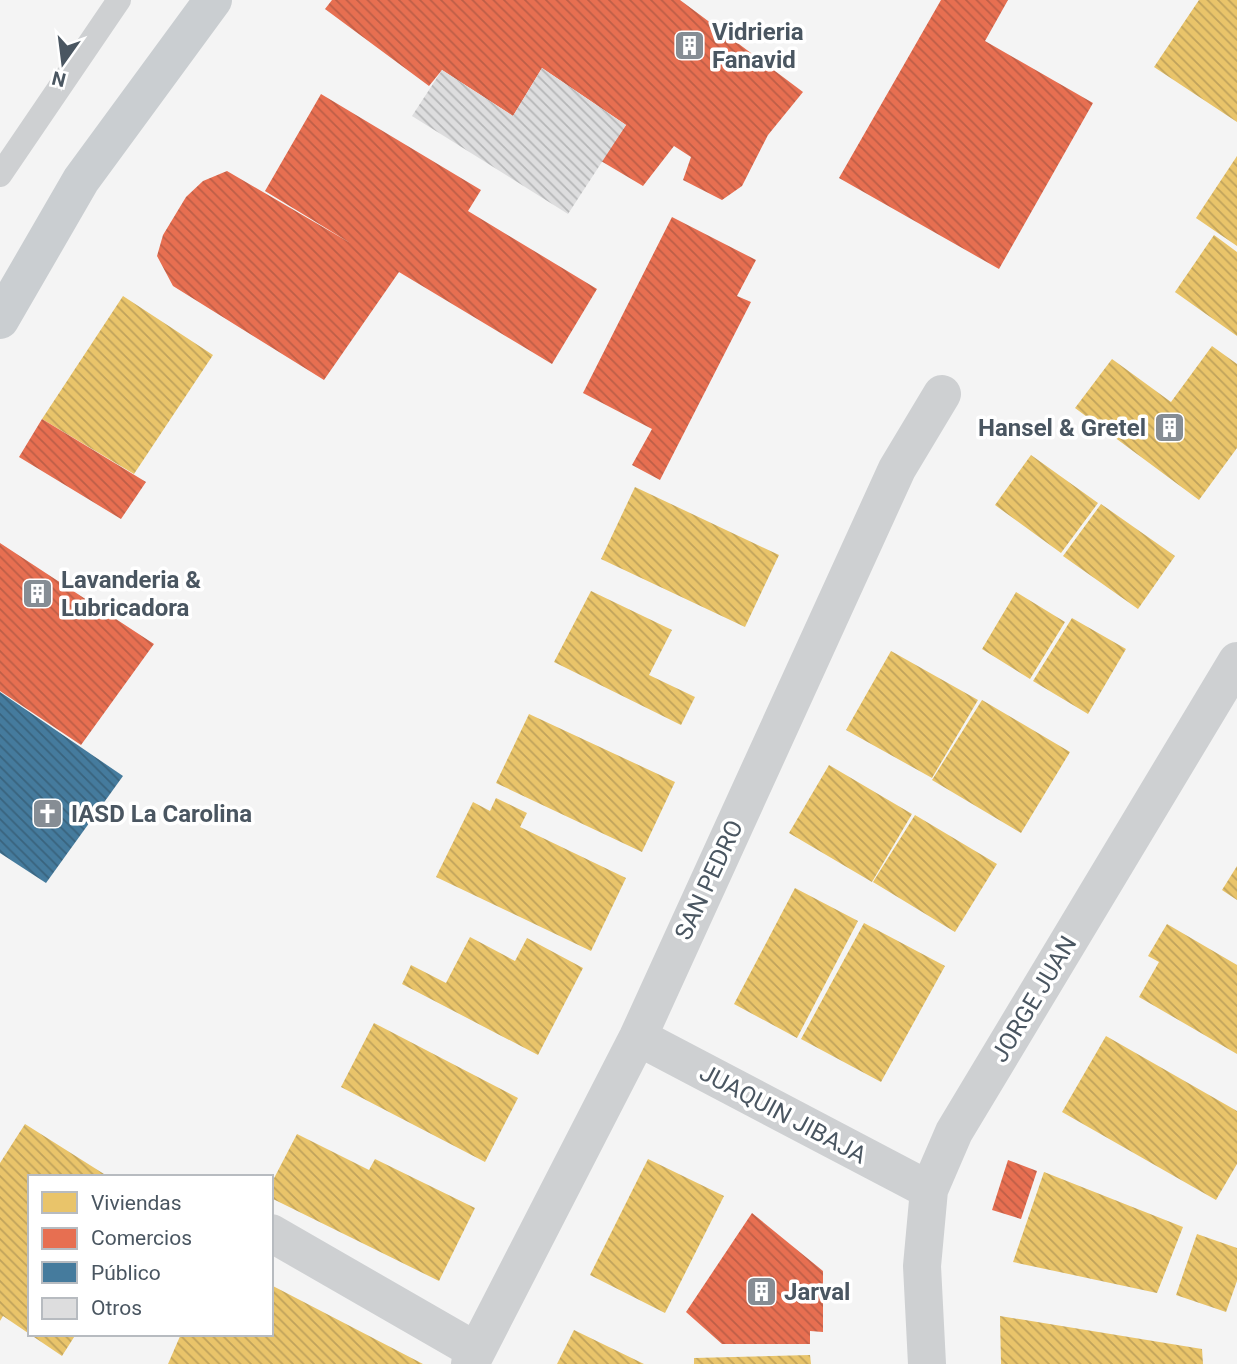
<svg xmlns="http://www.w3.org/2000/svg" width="1237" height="1364" viewBox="0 0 1237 1364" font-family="Roboto,sans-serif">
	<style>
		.homes { fill: url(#homes-back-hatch) }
		.shops { fill: url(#shops-back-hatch) }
		.public { fill: url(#public-back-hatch) }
		.building { fill: url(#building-back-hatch) }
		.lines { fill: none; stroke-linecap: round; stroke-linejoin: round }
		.service { stroke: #ced0d2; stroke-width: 24 }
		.minor { stroke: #ced0d2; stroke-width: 38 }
		.primary { stroke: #caced1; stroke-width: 38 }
		.labels { text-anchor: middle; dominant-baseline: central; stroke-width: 7; stroke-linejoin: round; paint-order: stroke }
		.poi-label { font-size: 24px; font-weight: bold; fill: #4a5661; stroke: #fff; text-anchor: start }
		.street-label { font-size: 24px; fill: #4a5661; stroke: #fff }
	</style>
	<defs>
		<pattern id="homes-back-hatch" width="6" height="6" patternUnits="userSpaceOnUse" patternTransform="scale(1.75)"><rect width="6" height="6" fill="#e9c46a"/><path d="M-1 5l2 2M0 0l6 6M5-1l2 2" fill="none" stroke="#bfa25b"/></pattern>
		<pattern id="shops-back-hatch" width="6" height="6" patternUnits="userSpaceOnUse" patternTransform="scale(1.75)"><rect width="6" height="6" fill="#e76f51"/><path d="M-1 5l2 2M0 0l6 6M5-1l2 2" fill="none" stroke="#bd5e47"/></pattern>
		<pattern id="public-back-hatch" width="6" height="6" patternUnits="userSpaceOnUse" patternTransform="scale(1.75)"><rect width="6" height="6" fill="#457b9d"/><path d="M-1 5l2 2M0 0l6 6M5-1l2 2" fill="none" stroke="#39637d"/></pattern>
		<pattern id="building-back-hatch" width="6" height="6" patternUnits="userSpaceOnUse" patternTransform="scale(1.75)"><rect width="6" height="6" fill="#ddddde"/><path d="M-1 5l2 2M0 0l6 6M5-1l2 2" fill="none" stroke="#b5b6b7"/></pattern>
	</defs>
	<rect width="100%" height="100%" fill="#f4f4f4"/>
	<!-- homes -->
	<path class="homes" d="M 1199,0 L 1237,0 L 1237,122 L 1154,67 Z
		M 1237,156 L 1237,246 L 1196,218 Z
		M 1214,235 L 1237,252 L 1237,336 L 1175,292 Z
		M 123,296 L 213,355 L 134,474 L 42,419 Z
		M 1212,346 L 1237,364 L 1237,448 L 1199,500 L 1075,408 L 1112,359 L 1171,402 Z
		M 1031,455 L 1098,503 L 1061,553 L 995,505 Z
		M 635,487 L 779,555 L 745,627 L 601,559 Z
		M 1101,504 L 1175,556 L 1138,609 L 1063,556 Z
		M 591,591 L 672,630 L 649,675 L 695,697 L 681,725 L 554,662 Z
		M 1016,592 L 1065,622 L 1030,679 L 982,649 Z
		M 1072,618 L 1126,649 L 1088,714 L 1033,681 Z
		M 891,651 L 978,700 L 932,778 L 846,730 Z
		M 982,700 L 1070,752 L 1021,833 L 932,780 Z
		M 529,714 L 675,782 L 642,852 L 496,783 Z
		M 829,765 L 912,814 L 872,882 L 789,833 Z
		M 496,798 L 527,813 L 520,827 L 626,878 L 591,951 L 436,877 L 473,802 L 490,811 Z
		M 915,815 L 997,864 L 955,932 L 873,882 Z
		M 1237,866 L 1237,900 L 1222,890 Z
		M 795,888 L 858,921 L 797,1038 L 734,1004 Z
		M 864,923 L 945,966 L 881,1082 L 801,1039 Z
		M 1167,924 L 1237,965 L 1237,1054 L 1139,997 L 1159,962 L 1148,956 Z
		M 470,937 L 515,961 L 527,938 L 583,968 L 538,1055 L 402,984 L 411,965 L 446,983 Z
		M 374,1023 L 518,1098 L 485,1162 L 341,1087 Z
		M 1106,1036 L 1237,1111 L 1237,1164 L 1216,1200 L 1062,1112 Z
		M 25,1124 L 104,1174 L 102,1177 L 30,1177 L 30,1334 L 76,1334 L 62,1356 L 3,1316 L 0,1321 L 0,1163 Z
		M 297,1134 L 369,1170 L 375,1159 L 475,1208 L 439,1281 L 271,1198 L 271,1184 Z
		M 648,1159 L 724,1196 L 665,1313 L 590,1275 Z
		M 1044,1172 L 1183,1227 L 1157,1293 L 1013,1262 Z
		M 1197,1234 L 1237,1248 L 1237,1281 L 1226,1312 L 1176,1295 Z
		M 271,1285 L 423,1364 L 168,1364 L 181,1334 L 271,1334 Z
		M 1000,1316 L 1202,1349 L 1203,1364 L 1001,1364 Z
		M 574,1330 L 644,1364 L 557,1364 Z
		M 810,1355 L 811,1364 L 694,1364 L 694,1358 Z"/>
	<!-- shops -->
	<path class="shops" d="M 332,0 L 680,0 L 803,92 L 768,135 L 742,186 L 722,200 L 683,180 L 691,157 L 674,146 L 643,186 L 601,161 L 626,125 L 542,68 L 513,116 L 442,70 L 429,86 L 325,9 Z
		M 941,0 L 1008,0 L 985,41 L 1093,103 L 999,269 L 839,178 Z
		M 321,94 L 481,190 L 468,211 L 597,289 L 552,364 L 399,272 L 324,380 L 173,286 L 157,256 L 163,235 L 186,197 L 203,181 L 227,171 L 352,244 L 265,191 Z
		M 672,217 L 756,260 L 737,296 L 751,302 L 660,480 L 632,465 L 652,429 L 583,393 Z
		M 42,419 L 146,482 L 121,519 L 19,457 Z
		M 0,543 L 154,644 L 81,745 L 0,691 Z
		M 1008,1160 L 1037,1171 L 1021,1219 L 992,1210 Z
		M 752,1213 L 823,1271 L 823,1332 L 810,1331 L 810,1344 L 722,1344 L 686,1312 Z"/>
	<!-- public -->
	<path class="public" d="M 0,692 L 123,776 L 46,883 L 0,853 Z"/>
	<!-- building -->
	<path class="building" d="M 542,68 L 626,125 L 568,214 L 412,116 L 442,70 L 513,116 Z"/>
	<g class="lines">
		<!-- service -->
		<path class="service" d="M 0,175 L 119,0"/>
		<!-- minor -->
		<path class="minor" d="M 638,1037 L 929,1190
			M 271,1233 L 476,1351
			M 470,1364 L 638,1037 L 897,469 L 942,394
			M 927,1364 L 922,1266 L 929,1190 L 954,1132 L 1237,661"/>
		<!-- primary -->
		<path class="primary" d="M 0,320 L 81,180 L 213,0"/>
	</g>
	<!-- icons -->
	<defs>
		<symbol id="building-square" viewBox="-11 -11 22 22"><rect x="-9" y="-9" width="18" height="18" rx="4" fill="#868d94" stroke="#fff"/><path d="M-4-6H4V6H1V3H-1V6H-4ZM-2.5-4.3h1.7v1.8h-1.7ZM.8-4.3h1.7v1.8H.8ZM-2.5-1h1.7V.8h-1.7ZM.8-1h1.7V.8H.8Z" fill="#fff"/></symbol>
		<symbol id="church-square" viewBox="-11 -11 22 22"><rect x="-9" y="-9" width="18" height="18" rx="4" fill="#868d94" stroke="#fff"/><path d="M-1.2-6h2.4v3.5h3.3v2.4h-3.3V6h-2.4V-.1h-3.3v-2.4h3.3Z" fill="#fff"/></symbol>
	</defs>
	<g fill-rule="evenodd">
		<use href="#building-square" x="672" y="28" width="35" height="35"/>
		<use href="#building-square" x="1152" y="410" width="35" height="35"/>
		<use href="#building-square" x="20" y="576" width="35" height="35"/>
		<use href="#church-square" x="30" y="796" width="35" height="35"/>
		<use href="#building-square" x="744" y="1274" width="35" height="35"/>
	</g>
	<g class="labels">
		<!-- poi labels -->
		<g class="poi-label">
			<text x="712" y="32">Vidrieria<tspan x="712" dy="28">Fanavid</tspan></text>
			<text x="1146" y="428" text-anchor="end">Hansel &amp; Gretel</text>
			<text x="61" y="580">Lavanderia &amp;<tspan x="61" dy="28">Lubricadora</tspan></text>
			<text x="71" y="814">IASD La Carolina</text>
			<text x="784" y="1292">Jarval</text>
		</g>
		<!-- street labels -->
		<g class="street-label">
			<text transform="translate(709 880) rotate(-65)">SAN PEDRO</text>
			<text transform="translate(1034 999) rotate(-59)">JORGE JUAN</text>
			<text transform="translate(783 1114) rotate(28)">JUAQUIN JIBAJA</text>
		</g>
	</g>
	<!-- legend -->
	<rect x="28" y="1175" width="245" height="161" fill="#ffffff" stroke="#b7bbc0" stroke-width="2"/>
	<rect x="42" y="1192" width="35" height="21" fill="#e9c46a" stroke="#b7bbc0" stroke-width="2"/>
	<text x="91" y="1210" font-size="21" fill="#4a5661">Viviendas</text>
	<rect x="42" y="1228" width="35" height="21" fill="#e76f51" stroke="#b7bbc0" stroke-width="2"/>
	<text x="91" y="1245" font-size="21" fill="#4a5661">Comercios</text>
	<rect x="42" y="1262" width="35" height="21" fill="#457b9d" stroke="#b7bbc0" stroke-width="2"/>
	<text x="91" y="1280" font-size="21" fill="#4a5661">Público</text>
	<rect x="42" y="1298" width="35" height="21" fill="#ddddde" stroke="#b7bbc0" stroke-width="2"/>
	<text x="91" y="1315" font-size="21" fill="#4a5661">Otros</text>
	<!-- north arrow -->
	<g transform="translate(63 63) rotate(194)" stroke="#ffffff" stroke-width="5" paint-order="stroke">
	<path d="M0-5L12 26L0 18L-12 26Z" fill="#4a5661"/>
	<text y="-10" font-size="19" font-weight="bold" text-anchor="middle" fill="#4a5661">N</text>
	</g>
</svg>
